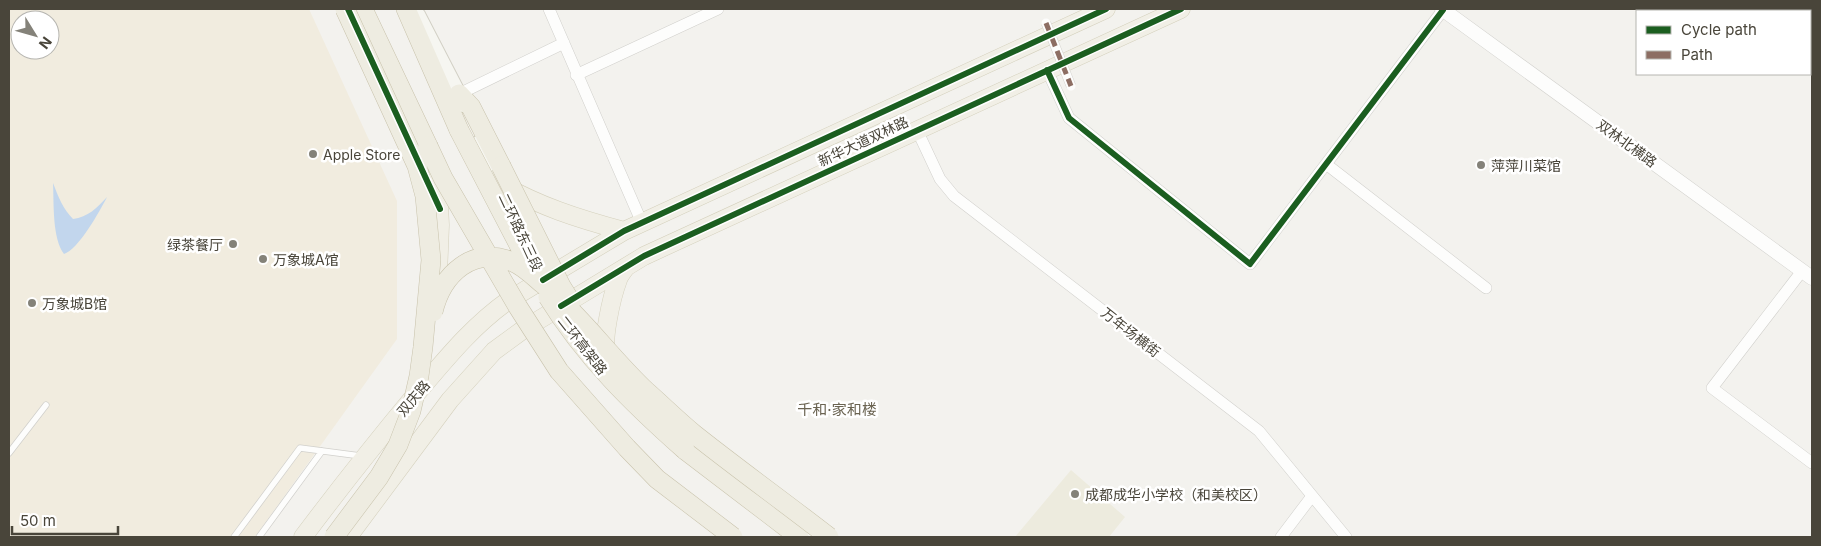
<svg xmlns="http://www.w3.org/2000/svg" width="1821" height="546" viewBox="0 0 1821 546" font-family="Inter,'Noto Sans SC',sans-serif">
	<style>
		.commercial { fill: #f1ecdf; fill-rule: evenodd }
		.education { fill: #edebde }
		.water { fill: #c2d6ed }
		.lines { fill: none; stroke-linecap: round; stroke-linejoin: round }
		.service-casing { stroke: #d1d0cc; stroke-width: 7 }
		.minor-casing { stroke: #d1d0cc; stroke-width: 12 }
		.tertiary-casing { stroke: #d1d0cc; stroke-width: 15 }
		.secondary-casing { stroke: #d2d0c5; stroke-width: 18 }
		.primary-casing { stroke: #d4d0bc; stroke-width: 19 }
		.trunk-casing { stroke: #c8c2ab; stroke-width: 20 }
		.service { stroke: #fdfdfc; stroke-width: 5.5 }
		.minor { stroke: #fdfdfc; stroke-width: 11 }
		.tertiary { stroke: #fdfdfc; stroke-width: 14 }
		.secondary { stroke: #f6f6f1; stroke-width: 16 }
		.primary { stroke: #f1efe6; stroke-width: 18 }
		.trunk { stroke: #eeece1; stroke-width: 19 }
		.pedestrian-bridge-casing { stroke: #d1d0cc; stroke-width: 10; stroke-linecap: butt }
		.trunk-bridge-casing { stroke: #c8c2ab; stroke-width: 20; stroke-linecap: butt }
		.pedestrian-bridge { stroke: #fdfdfc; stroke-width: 9 }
		.trunk-bridge { stroke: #eeece1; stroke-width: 19 }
		.quiet { stroke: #8d6e63; stroke-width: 5; stroke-dasharray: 10 5; stroke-linecap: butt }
		.cycleway-casing { stroke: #fff; stroke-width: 9 }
		.cycleway { stroke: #1b5e20; stroke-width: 6 }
		.poi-dot { fill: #848279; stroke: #fff; stroke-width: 2 }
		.labels { text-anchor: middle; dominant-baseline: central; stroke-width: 5; stroke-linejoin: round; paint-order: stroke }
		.street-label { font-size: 14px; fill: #49453a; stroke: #fff }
		.poi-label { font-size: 14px; fill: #49453a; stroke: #fff; text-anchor: start }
		.neighbourhood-label { font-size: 15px; fill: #6b6452; stroke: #fff }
	</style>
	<rect width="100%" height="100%" fill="#f3f2ee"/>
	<!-- commercial -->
	<path class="commercial" d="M 9,9 L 309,9 L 397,201 L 397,339 L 255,537 L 9,537 ZM 20,20 L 50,20 L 50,50 L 20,50 Z"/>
	<!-- education -->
	<path class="education" d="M 1071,470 L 1125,517 L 1109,537 L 1015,537 Z"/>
	<!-- water -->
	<path class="water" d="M 53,183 C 58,196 63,209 73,219 C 88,217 97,208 107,197 C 100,211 78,250 64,254 C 52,238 54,203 53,183 Z"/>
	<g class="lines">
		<defs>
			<path id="service" d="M 9,453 L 46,405
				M 234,537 L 300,448 L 361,456
				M 259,537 L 322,451"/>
			<path id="minor" d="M 549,9 L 642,223
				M 1744,9 L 1748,11
				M 1810,58 L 1812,59
				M 1047,70 L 1069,118 L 1250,264 L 1443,10
				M 576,75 L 718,9
				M 459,94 L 564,43
				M 917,130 L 940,179 L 954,196 L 1259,431 L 1346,537
				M 1326,164 L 1486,288
				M 1802,271 L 1712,388 L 1812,463
				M 1281,537 L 1312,496"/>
			<path id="tertiary" d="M 1442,9 L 1812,278"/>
			<path id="secondary" d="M 417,15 L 463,104
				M 480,143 L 503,194
				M 791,522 L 812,537"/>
			<path id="primary" d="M 437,166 L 440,225 L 438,275
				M 497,182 C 538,206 579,219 624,231
				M 607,357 C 601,342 612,296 618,280 C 619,276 623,271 626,267
				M 303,537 C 339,489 377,441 416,394 C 445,360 472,326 509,300 L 624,231 L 1106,9
				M 348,537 L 450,400 L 494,351 L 524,329 L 644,256 L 1181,9"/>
			<path id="trunk" d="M 363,9 L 428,146
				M 406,9 L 459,130
				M 459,94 L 471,107 L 501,166
				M 685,450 L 799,537"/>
		</defs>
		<!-- service casing -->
		<use href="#service" class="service-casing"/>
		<!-- minor casing -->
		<use href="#minor" class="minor-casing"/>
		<!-- tertiary casing -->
		<use href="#tertiary" class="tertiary-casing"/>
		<!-- secondary casing -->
		<use href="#secondary" class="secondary-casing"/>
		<!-- primary casing -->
		<use href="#primary" class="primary-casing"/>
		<!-- trunk casing -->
		<use href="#trunk" class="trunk-casing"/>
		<!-- service -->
		<use href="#service" class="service"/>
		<!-- minor -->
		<use href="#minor" class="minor"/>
		<!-- tertiary -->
		<use href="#tertiary" class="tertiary"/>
		<!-- secondary -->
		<use href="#secondary" class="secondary"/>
		<!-- primary -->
		<use href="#primary" class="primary"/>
		<!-- trunk -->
		<use href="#trunk" class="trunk"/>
		<defs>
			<path id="pedestrian-bridge" d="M 1046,23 L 1071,86"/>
			<path id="trunk-bridge" d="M 459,130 L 534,274
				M 428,146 L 443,178 L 518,307 L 559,371 L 627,448 L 657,479 L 733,537
				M 501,166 L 561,286 L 571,302
				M 548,297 C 585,357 633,404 685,450
				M 433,312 C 442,274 473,245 513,262 C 525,267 534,277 544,285 C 582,317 610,357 646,391 C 662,405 677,420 694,434 C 738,469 784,502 829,537
				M 334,537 L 379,477 L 398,445 L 411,411 L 419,376 L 423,347 L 431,260 L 425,196 L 417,166 L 345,9"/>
		</defs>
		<!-- pedestrian-bridge casing -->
		<use href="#pedestrian-bridge" class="pedestrian-bridge-casing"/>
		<!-- trunk-bridge casing -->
		<use href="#trunk-bridge" class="trunk-bridge-casing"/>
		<!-- pedestrian-bridge -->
		<use href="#pedestrian-bridge" class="pedestrian-bridge"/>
		<!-- trunk-bridge -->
		<use href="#trunk-bridge" class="trunk-bridge"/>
		<!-- quiet -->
		<path class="quiet" d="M 1046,23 L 1071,86"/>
		<defs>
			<path id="cycleway" d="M 348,9 L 440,209
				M 1047,70 L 1069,118 L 1250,264 L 1443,10
				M 543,280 L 624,231 L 1106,9
				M 561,306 L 644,256 L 1181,9"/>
		</defs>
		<!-- cycleway casing -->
		<use href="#cycleway" class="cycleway-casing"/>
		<!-- cycleway -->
		<use href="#cycleway" class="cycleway"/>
	</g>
	<!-- markers -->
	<g class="poi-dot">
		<circle cx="313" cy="154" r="5"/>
		<circle cx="1481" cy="165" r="5"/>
		<circle cx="233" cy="244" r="5"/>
		<circle cx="263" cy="259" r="5"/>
		<circle cx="32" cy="303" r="5"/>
		<circle cx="1075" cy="494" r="5"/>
	</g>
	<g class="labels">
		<!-- street labels -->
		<g class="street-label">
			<text transform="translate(863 141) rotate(-25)">新华大道双林路</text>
			<text transform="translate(1627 143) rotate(36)">双林北横路</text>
			<text transform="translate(521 232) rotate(65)">二环路东三段</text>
			<text transform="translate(1131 332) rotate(38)">万年场横街</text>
			<text transform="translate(583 345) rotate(52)">二环高架路</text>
			<text transform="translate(413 398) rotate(-50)">双庆路</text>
		</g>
		<!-- poi labels -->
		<g class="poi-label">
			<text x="323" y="154">Apple Store</text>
			<text x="1491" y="165">萍萍川菜馆</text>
			<text x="223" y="244" text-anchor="end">绿茶餐厅</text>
			<text x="273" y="259">万象城A馆</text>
			<text x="42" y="303">万象城B馆</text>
			<text x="1085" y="494">成都成华小学校（和美校区）</text>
		</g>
		<!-- neighbourhood labels -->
		<g class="neighbourhood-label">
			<text x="837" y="409">千和·家和楼</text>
		</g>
	</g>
	<!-- border -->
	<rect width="1821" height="546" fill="none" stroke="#49453a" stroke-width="20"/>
	<!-- legend -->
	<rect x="1636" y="10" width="175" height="65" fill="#ffffff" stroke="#b6b5b0"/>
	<rect x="1646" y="26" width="25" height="8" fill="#1b5e20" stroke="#b6b5b0"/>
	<text x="1681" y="35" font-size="15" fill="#49453a">Cycle path</text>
	<rect x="1646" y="51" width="25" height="8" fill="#8d6e63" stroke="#b6b5b0"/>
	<text x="1681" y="60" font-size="15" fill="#49453a">Path</text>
	<!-- north arrow -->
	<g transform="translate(35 35) rotate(127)"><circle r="24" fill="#ffffff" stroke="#b6b5b0"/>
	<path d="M0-4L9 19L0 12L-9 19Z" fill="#848279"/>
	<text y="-8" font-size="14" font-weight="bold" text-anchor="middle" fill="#49453a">N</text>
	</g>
	<!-- scale -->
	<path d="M12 526v8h106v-8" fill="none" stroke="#49453a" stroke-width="2.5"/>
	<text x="20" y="526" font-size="15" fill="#49453a" stroke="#ffffff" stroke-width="4" paint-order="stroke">50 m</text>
</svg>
